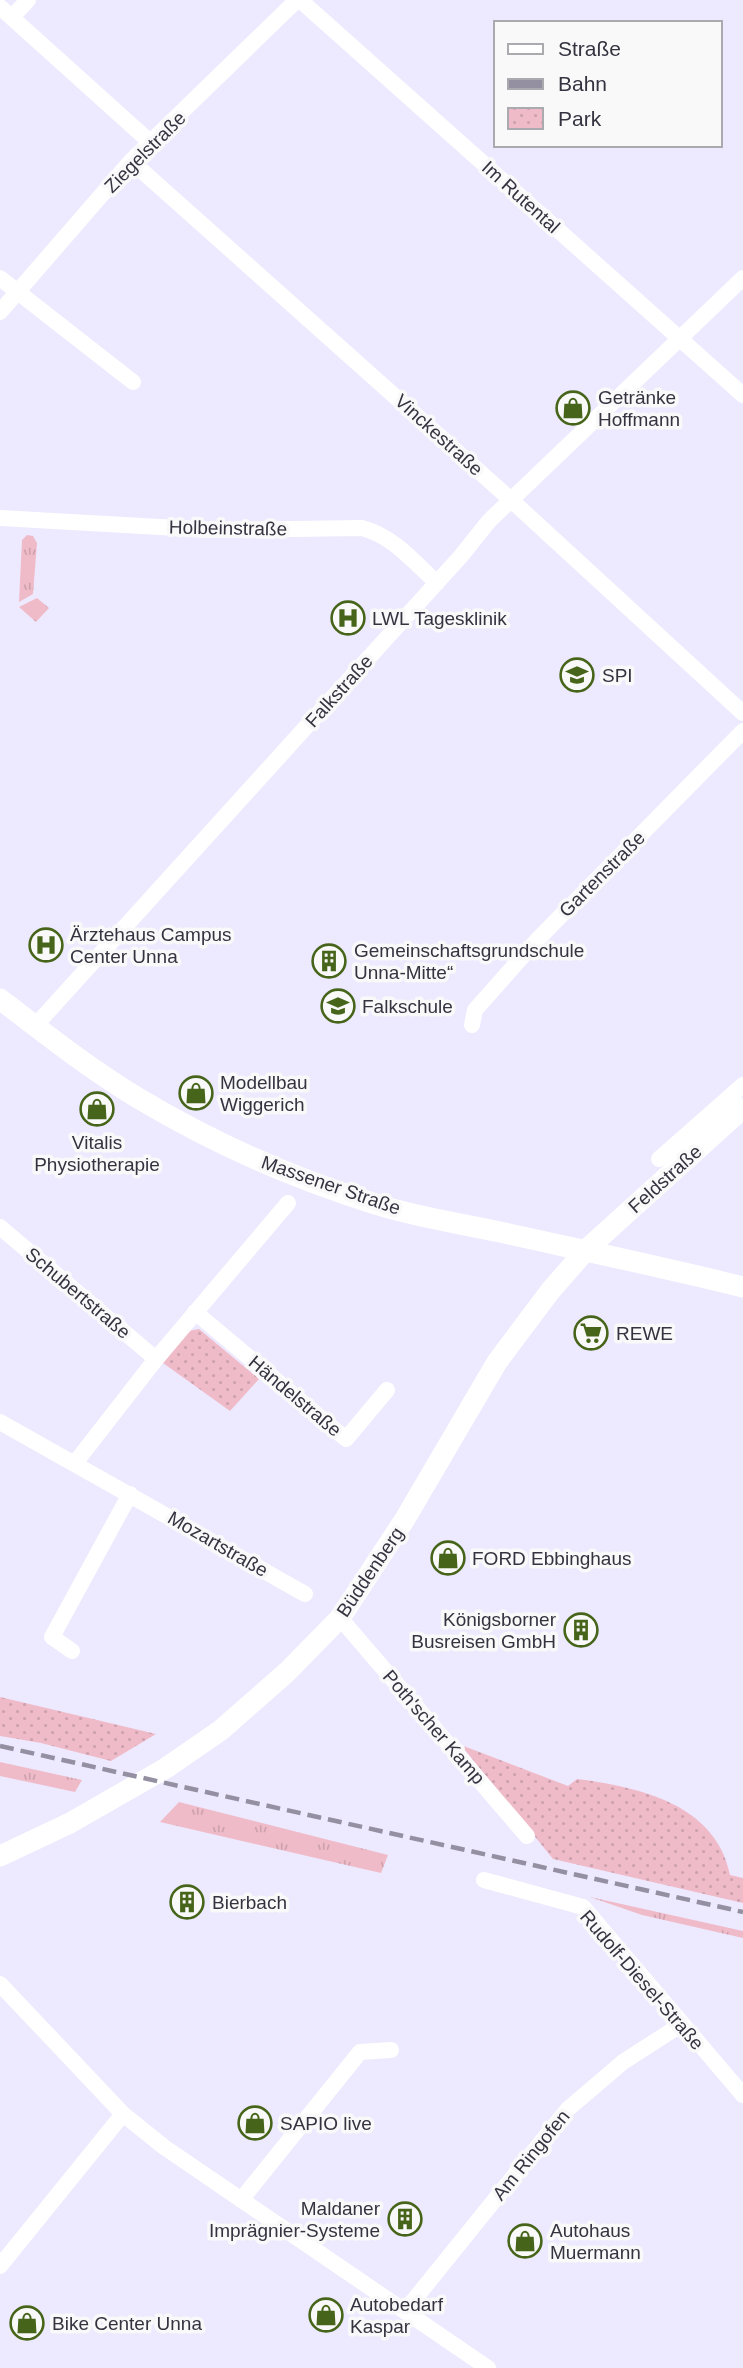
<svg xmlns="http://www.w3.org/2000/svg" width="743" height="2368" viewBox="0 0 743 2368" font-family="Helvetica,sans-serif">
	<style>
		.grass { fill: url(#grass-tufts) }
		.park { fill: url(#park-dots) }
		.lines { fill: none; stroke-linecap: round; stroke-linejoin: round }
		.street { stroke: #fff; stroke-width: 16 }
		.secondary { stroke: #fff; stroke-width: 21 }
		.rail { stroke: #9490a2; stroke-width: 4.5; stroke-dasharray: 14 7; stroke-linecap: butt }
		.labels { text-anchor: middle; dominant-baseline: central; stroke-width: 7; stroke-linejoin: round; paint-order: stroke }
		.street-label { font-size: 19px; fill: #363341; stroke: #f9f9f9 }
		.poi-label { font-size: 19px; fill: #363341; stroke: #f9f9f9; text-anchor: start }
	</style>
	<defs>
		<pattern id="grass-tufts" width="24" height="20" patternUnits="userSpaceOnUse" patternTransform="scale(1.75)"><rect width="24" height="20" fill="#f0bbc9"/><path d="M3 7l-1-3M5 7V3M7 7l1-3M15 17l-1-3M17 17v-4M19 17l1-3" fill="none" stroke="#cea1ae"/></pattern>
		<pattern id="park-dots" width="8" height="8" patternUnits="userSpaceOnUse" patternTransform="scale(1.75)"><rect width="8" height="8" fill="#f0bbc9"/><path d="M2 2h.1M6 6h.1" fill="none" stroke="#cea1ae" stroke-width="1.8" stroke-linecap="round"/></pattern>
	</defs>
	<rect width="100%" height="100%" fill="#ede9fe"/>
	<!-- grass -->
	<path class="grass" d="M 27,535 L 33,536 L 37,543 L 33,594 L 19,602 L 22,540 Z
		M 37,598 L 49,608 L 36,622 L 19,607 Z
		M 0,1762 L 82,1780 L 75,1792 L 0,1776 Z
		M 179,1802 L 388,1855 L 381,1873 L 160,1822 Z
		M 590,1897 L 743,1931 L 743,1938 L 642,1915 Z"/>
	<!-- park -->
	<path class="park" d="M 199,1329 L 259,1379 L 230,1411 L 163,1363 L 189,1331 Z
		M 0,1697 L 156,1734 L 111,1761 L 41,1743 L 0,1736 Z
		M 461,1745 L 568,1786 L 577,1779 C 639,1787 716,1804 730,1875 L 743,1878 L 743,1903 L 553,1859 Z"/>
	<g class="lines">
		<!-- street -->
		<path class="street" d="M 300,0 L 743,395
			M 0,7 L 150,142
			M 12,17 L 28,0
			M 131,161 L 510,499 L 743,713
			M 0,278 L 133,382
			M 0,312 L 131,161 L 297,0
			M 0,518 L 213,530 L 362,528 C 393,536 414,562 437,583
			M 472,1025 L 475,1010 L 538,939 L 743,731
			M 35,1026 L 461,556 L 489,521 L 743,278
			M 659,1159 L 743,1085
			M 0,1227 L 156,1359
			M 195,1312 L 346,1439 L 387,1390
			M 0,1422 L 305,1594
			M 75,1463 L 156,1359 L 288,1203
			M 340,1618 L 527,1836
			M 72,1651 L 52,1637 L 130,1494
			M 484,1880 L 583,1907 L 743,2095
			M 0,1984 L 123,2114 L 164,2147 L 488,2368
			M 241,2200 L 360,2052 L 391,2050
			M 0,2266 L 123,2114
			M 405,2311 L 568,2109 L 623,2062 L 682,2024"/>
		<!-- secondary -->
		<path class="secondary" d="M 0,999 C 44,1033 90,1069 138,1098 C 213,1143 292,1178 375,1204 C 416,1217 458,1223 500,1232 C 581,1250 662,1267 743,1287
			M 0,1856 L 70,1823 L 166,1768 L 221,1730 L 287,1672 L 340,1618 L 405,1519 L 497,1362 L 551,1290 L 587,1249 L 743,1108"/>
		<!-- rail -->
		<path class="rail" d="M 0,1746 L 743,1912"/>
	</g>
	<!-- icons -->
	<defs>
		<symbol id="shop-ring" viewBox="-11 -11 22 22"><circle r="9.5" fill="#f9f9f9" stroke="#47651a" stroke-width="1.5"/><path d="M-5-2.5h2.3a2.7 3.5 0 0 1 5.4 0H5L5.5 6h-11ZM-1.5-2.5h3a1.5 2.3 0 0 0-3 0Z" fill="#47651a"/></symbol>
		<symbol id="hospital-ring" viewBox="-11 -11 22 22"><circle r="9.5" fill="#f9f9f9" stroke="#47651a" stroke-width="1.5"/><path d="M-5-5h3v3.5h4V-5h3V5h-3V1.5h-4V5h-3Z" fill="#47651a"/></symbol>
		<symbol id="school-ring" viewBox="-11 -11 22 22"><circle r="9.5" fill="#f9f9f9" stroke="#47651a" stroke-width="1.5"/><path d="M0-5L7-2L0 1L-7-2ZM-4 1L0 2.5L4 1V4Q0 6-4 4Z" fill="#47651a"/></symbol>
		<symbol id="building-ring" viewBox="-11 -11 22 22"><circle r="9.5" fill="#f9f9f9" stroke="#47651a" stroke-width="1.5"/><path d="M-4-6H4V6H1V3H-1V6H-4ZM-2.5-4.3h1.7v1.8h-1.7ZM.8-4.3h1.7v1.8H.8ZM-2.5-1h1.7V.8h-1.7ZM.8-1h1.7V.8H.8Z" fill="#47651a"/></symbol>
		<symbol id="supermarket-ring" viewBox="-11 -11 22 22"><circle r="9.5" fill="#f9f9f9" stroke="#47651a" stroke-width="1.5"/><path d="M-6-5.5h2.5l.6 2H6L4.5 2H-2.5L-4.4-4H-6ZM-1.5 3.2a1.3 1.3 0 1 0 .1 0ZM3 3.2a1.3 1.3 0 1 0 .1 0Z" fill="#47651a"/></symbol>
	</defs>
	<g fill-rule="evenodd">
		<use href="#shop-ring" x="554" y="389" width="38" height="38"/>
		<use href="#hospital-ring" x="329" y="599" width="38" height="38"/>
		<use href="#school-ring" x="558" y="656" width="38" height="38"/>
		<use href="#hospital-ring" x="27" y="926" width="38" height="38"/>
		<use href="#building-ring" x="310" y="942" width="38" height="38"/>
		<use href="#school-ring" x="319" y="987" width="38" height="38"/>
		<use href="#shop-ring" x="177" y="1074" width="38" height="38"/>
		<use href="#shop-ring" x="78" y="1090" width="38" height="38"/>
		<use href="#supermarket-ring" x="572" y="1314" width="38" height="38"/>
		<use href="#shop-ring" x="429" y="1539" width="38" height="38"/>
		<use href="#building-ring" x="562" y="1611" width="38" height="38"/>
		<use href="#building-ring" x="168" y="1883" width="38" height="38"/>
		<use href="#shop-ring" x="236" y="2104" width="38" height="38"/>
		<use href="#building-ring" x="386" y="2200" width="38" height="38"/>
		<use href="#shop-ring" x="506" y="2222" width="38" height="38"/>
		<use href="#shop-ring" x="307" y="2296" width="38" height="38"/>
		<use href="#shop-ring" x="8" y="2304" width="38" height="38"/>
	</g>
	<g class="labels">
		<!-- street labels -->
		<g class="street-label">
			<text transform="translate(145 152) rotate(-45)">Ziegelstraße</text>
			<text transform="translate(521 197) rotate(42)">Im Rutental</text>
			<text transform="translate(439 435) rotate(42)">Vinckestraße</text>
			<text transform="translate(228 528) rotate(1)">Holbeinstraße</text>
			<text transform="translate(339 691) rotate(-48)">Falkstraße</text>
			<text transform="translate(602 874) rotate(-45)">Gartenstraße</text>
			<text transform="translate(665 1179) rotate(-42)">Feldstraße</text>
			<text transform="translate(331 1185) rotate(19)">Massener Straße</text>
			<text transform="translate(78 1293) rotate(40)">Schubertstraße</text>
			<text transform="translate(295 1396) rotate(40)">Händelstraße</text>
			<text transform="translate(218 1544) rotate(30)">Mozartstraße</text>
			<text transform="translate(370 1572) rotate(-56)">Büddenberg</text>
			<text transform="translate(434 1727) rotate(49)">Poth'scher Kamp</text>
			<text transform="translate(642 1980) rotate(49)">Rudolf-Diesel-Straße</text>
			<text transform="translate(531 2155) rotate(-51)">Am Ringofen</text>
		</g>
		<!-- poi labels -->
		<g class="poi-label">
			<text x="598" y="397">Getränke<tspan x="598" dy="22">Hoffmann</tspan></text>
			<text x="372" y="618">LWL Tagesklinik</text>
			<text x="602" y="675">SPI</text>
			<text x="70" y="934">Ärztehaus Campus<tspan x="70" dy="22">Center Unna</tspan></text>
			<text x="354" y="950">Gemeinschaftsgrundschule<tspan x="354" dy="22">Unna-Mitte“</tspan></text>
			<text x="362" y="1006">Falkschule</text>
			<text x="220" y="1082">Modellbau<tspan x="220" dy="22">Wiggerich</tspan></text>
			<text x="97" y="1142" text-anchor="middle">Vitalis<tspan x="97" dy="22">Physiotherapie</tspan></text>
			<text x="616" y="1333">REWE</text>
			<text x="472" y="1558">FORD Ebbinghaus</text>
			<text x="556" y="1619" text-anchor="end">Königsborner<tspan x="556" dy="22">Busreisen GmbH</tspan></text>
			<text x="212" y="1902">Bierbach</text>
			<text x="280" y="2123">SAPIO live</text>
			<text x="380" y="2208" text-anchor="end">Maldaner<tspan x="380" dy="22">Imprägnier-Systeme</tspan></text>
			<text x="550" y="2230">Autohaus<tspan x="550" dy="22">Muermann</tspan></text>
			<text x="350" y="2304">Autobedarf<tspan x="350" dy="22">Kaspar</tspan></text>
			<text x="52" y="2323">Bike Center Unna</text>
		</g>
	</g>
	<!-- legend -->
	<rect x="494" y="21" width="228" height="126" fill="#f9f9f9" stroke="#abaaaf" stroke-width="2"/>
	<rect x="508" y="44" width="35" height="10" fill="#ffffff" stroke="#abaaaf" stroke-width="2"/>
	<text x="558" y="56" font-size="21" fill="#363341">Straße</text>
	<rect x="508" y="79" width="35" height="10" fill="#9490a2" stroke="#abaaaf" stroke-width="2"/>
	<text x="558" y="91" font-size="21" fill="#363341">Bahn</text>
	<rect x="508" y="108" width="35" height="21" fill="url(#park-dots)" stroke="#abaaaf" stroke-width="2"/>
	<text x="558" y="126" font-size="21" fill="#363341">Park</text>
</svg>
